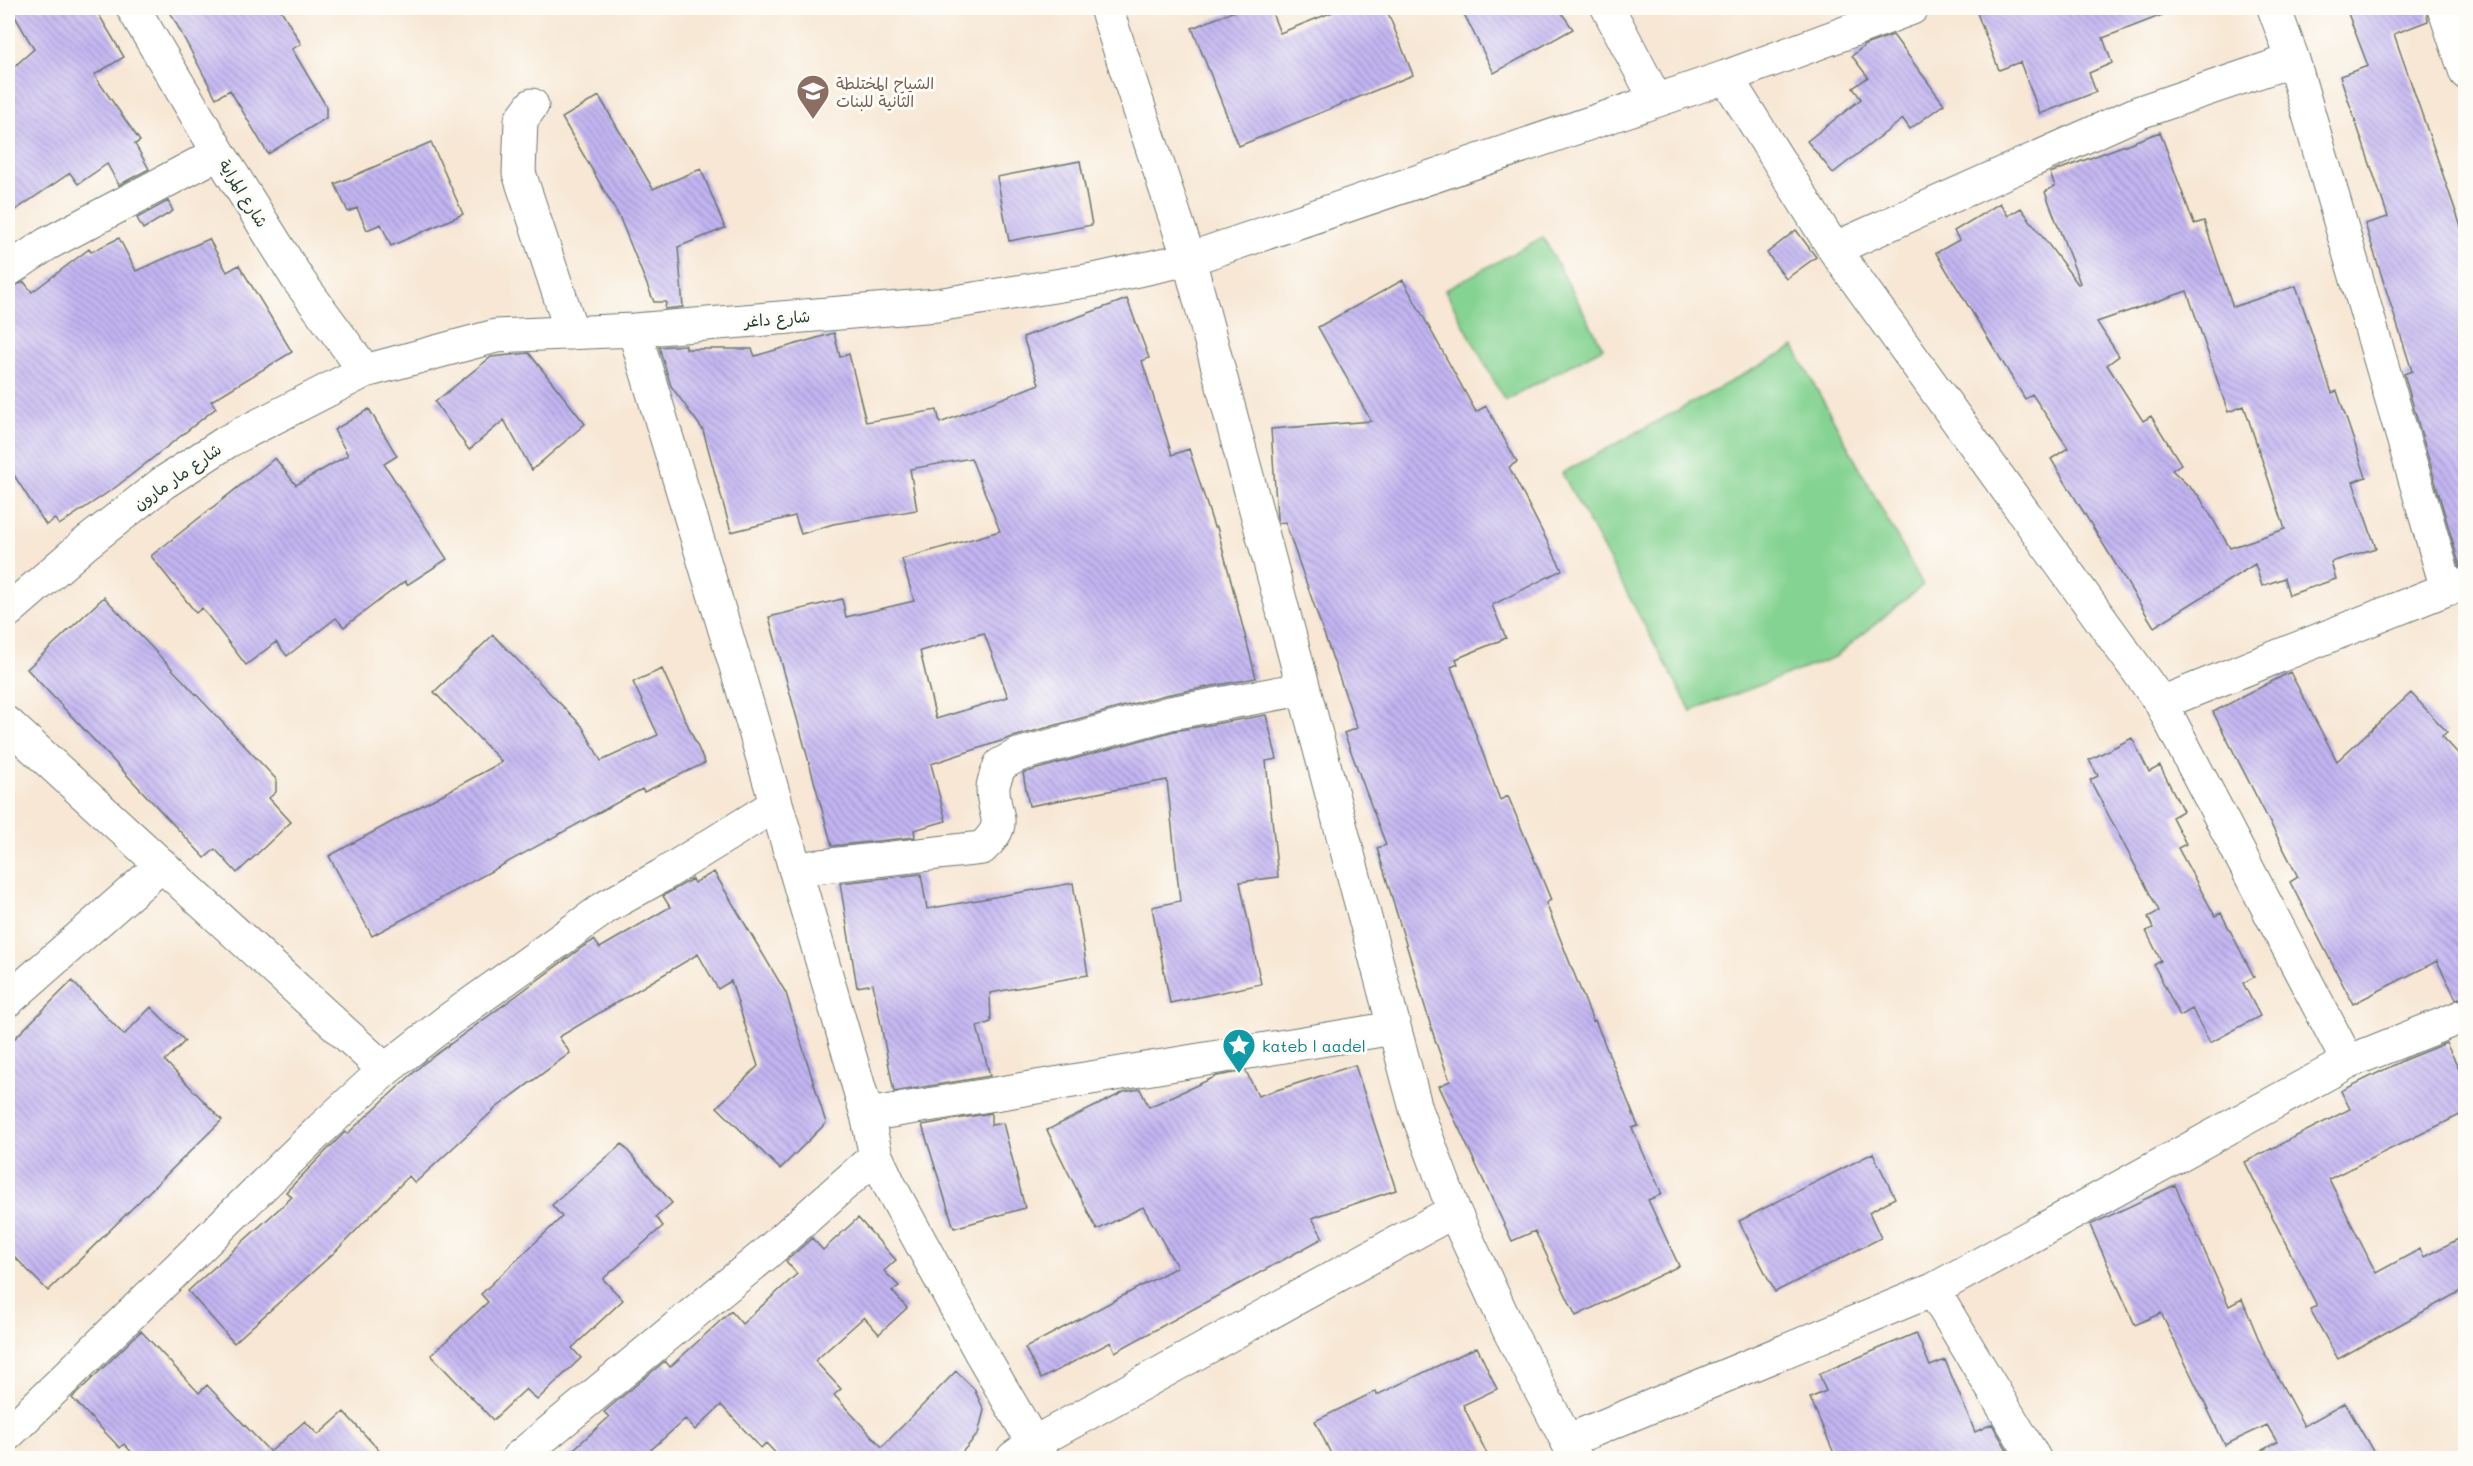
<svg xmlns="http://www.w3.org/2000/svg" width="2473" height="1466" viewBox="0 0 2473 1466" font-family="Mali,'Playpen Sans Arabic',sans-serif">
	<style>
		.green { fill: #85d392; stroke: #528863; stroke-width: 1.5 }
		.building { fill: url(#building-back-hatch); fill-rule: evenodd }
		.lines { fill: none; stroke-linecap: round; stroke-linejoin: round }
		.minor-casing { stroke: #6b786c; stroke-width: 35 }
		.minor { stroke: #fff; stroke-width: 33 }
		.labels { text-anchor: middle; dominant-baseline: central; stroke-width: 6; stroke-linejoin: round; paint-order: stroke }
		.education-label { font-size: 16px; fill: #785e54; stroke: #fdfcf7; text-anchor: start }
		.street-label { font-size: 16px; fill: #1f3d34; stroke: #fdfcf7 }
		.culture-label { font-size: 16px; fill: #0d838f; stroke: #fdfcf7; text-anchor: start }
	</style>
	<defs>
		<pattern id="building-back-hatch" width="6" height="6" patternUnits="userSpaceOnUse" patternTransform="scale(1.5)"><rect width="6" height="6" fill="#c3b5f2"/><path d="M-1 5l2 2M0 0l6 6M5-1l2 2" fill="none" stroke="#9e94c5"/></pattern>
	</defs>
	<rect width="100%" height="100%" fill="#fdfcf7"/>
	<filter id="ink" filterUnits="userSpaceOnUse"><feTurbulence type="fractalNoise" baseFrequency=".0167" numOctaves="2"/><feDisplacementMap in="SourceGraphic" scale="12" xChannelSelector="R" yChannelSelector="G"/><feConvolveMatrix kernelMatrix="1 2 1 2 8 2 1 2 1" color-interpolation-filters="sRGB"/></filter>
	<filter id="wash" filterUnits="userSpaceOnUse"><feTurbulence type="fractalNoise" baseFrequency=".008" numOctaves="4" result="noise"/><feDisplacementMap in="SourceGraphic" scale="24" xChannelSelector="R" yChannelSelector="G"/><feGaussianBlur stdDeviation="1.35" result="paint"/><feColorMatrix in="noise" values="0 0 0 0 0 0 0 0 0 0 0 0 0 0 0 0 0 1.4 0 .05"/><feComposite in="paint" operator="in"/></filter>
	<g filter="url(#wash)">
		<rect width="100%" height="100%" fill="#f7e7d4"/>
		<!-- green -->
		<path class="green" d="M 1543,237 L 1603,348 L 1505,401 L 1445,290 Z
			M 1794,347 L 1923,585 L 1835,657 L 1691,711 L 1562,473 Z"/>
		<g id="blocks">
			<!-- building -->
			<path class="building" d="M 10,8 L 95,8 L 124,57 L 94,75 L 140,141 L 135,144 L 149,169 L 119,185 L 107,164 L 78,184 L 70,173 L 8,215 L 8,72 L 34,49 Z
				M 168,8 L 280,8 L 301,44 L 292,49 L 326,106 L 326,118 L 268,154 L 230,90 L 216,98 Z
				M 1242,8 L 1270,8 L 1280,33 L 1343,8 L 1386,8 L 1413,75 L 1239,146 L 1192,28 Z
				M 1461,8 L 1558,8 L 1573,29 L 1494,73 Z
				M 1975,8 L 2175,8 L 2175,10 L 2103,38 L 2112,63 L 2089,73 L 2096,92 L 2040,114 L 2020,62 L 1999,70 Z
				M 2346,8 L 2426,8 L 2428,21 L 2394,34 L 2466,241 L 2466,567 L 2460,567 L 2404,374 L 2412,371 L 2365,224 L 2388,217 L 2340,76 L 2368,66 Z
				M 1893,35 L 1944,104 L 1910,129 L 1903,119 L 1833,173 L 1807,141 L 1861,99 L 1853,88 L 1868,77 L 1852,56 L 1865,45 Z
				M 599,96 L 653,189 L 701,169 L 725,228 L 678,247 L 683,307 L 665,309 L 666,302 L 654,302 L 619,216 L 562,118 Z
				M 2160,132 L 2194,224 L 2204,221 L 2233,307 L 2296,286 L 2332,393 L 2337,391 L 2366,477 L 2353,482 L 2376,548 L 2331,562 L 2336,579 L 2289,595 L 2284,578 L 2262,586 L 2255,564 L 2154,627 L 2051,459 L 2068,448 L 2032,394 L 2025,399 L 1936,253 L 1959,240 L 1954,231 L 2000,203 L 2008,216 L 2021,208 L 2078,284 L 2080,283 L 2045,192 L 2055,186 L 2050,173 ZM 2187,291 L 2228,412 L 2244,406 L 2285,529 L 2230,548 L 2199,496 L 2172,470 L 2181,464 L 2151,416 L 2143,421 L 2107,365 L 2119,356 L 2097,322 Z
				M 431,142 L 463,214 L 391,246 L 381,224 L 367,230 L 357,208 L 348,212 L 335,184 Z
				M 1080,161 L 1092,225 L 1009,241 L 997,177 Z
				M 168,201 L 173,211 L 143,229 L 137,218 Z
				M 1796,230 L 1816,257 L 1786,279 L 1767,253 Z
				M 119,238 L 136,271 L 209,239 L 227,272 L 239,265 L 292,352 L 211,401 L 216,408 L 116,487 L 59,525 L 55,519 L 46,525 L 8,466 L 8,288 L 24,282 L 32,292 L 89,249 L 91,252 Z
				M 1403,280 L 1476,412 L 1486,406 L 1517,462 L 1509,467 L 1562,570 L 1492,605 L 1506,638 L 1456,659 L 1458,664 L 1451,667 L 1500,800 L 1508,796 L 1551,900 L 1546,903 L 1593,1021 L 1595,1020 L 1638,1126 L 1632,1128 L 1662,1194 L 1648,1200 L 1679,1266 L 1576,1316 L 1535,1231 L 1512,1241 L 1439,1086 L 1450,1081 L 1435,1040 L 1377,848 L 1386,845 L 1344,733 L 1357,728 L 1285,522 L 1279,523 L 1277,517 L 1271,429 L 1371,421 L 1318,327 Z
				M 1127,299 L 1149,358 L 1142,361 L 1172,455 L 1189,449 L 1214,527 L 1217,527 L 1256,678 L 1165,695 L 1013,737 L 931,764 L 946,821 L 914,830 L 915,837 L 832,846 L 769,617 L 842,599 L 846,617 L 914,601 L 902,559 L 1000,531 L 971,458 L 910,469 L 917,510 L 833,524 L 801,534 L 795,516 L 731,532 L 703,430 L 671,386 L 659,347 L 686,345 L 686,349 L 752,349 L 755,356 L 834,333 L 840,357 L 849,354 L 866,422 L 937,410 L 940,423 L 1039,384 L 1023,337 ZM 984,633 L 1008,697 L 936,719 L 920,651 Z
				M 529,353 L 585,424 L 532,470 L 504,420 L 469,450 L 435,402 L 491,357 Z
				M 369,409 L 397,456 L 384,464 L 447,559 L 407,585 L 405,581 L 344,627 L 336,618 L 287,656 L 276,642 L 246,665 L 202,608 L 196,613 L 151,556 L 275,458 L 296,485 L 348,455 L 334,430 Z
				M 104,597 L 276,779 L 276,792 L 269,798 L 291,822 L 237,873 L 215,849 L 205,858 L 27,669 Z
				M 493,635 L 582,726 L 601,761 L 658,735 L 633,682 L 662,669 L 705,763 L 644,792 L 642,789 L 372,936 L 329,856 L 502,762 L 434,692 Z
				M 2290,672 L 2337,761 L 2411,693 L 2447,732 L 2442,736 L 2466,762 L 2466,997 L 2456,999 L 2437,961 L 2353,1004 L 2290,882 L 2298,877 L 2213,712 Z
				M 1266,715 L 1277,759 L 1266,761 L 1278,877 L 1240,882 L 1261,984 L 1170,1003 L 1152,907 L 1180,901 L 1167,780 L 1029,806 L 1023,773 L 1174,731 Z
				M 2132,738 L 2149,772 L 2160,766 L 2183,811 L 2172,817 L 2186,844 L 2178,848 L 2215,916 L 2221,913 L 2254,977 L 2243,983 L 2260,1016 L 2210,1043 L 2192,1009 L 2180,1016 L 2154,965 L 2161,961 L 2146,931 L 2153,928 L 2148,917 L 2159,911 L 2090,780 L 2098,776 L 2089,760 Z
				M 714,872 L 786,993 L 826,1123 L 780,1169 L 717,1107 L 758,1066 L 731,981 L 718,989 L 698,954 L 559,1037 L 570,1053 L 496,1108 L 415,1183 L 409,1176 L 336,1251 L 234,1343 L 188,1291 L 292,1197 L 286,1192 L 334,1143 L 345,1132 L 347,1134 L 423,1064 L 584,946 L 594,940 L 600,948 L 670,907 L 663,896 L 692,879 L 694,883 Z
				M 921,874 L 927,909 L 1073,883 L 1088,975 L 990,993 L 991,1022 L 977,1027 L 990,1076 L 894,1092 L 873,984 L 857,987 L 840,883 Z
				M 72,981 L 124,1035 L 151,1007 L 185,1041 L 165,1061 L 222,1120 L 48,1291 L 8,1250 L 8,1045 Z
				M 2446,1043 L 2466,1082 L 2466,1112 L 2329,1179 L 2376,1273 L 2420,1249 L 2424,1257 L 2466,1235 L 2466,1288 L 2338,1359 L 2310,1309 L 2317,1306 L 2245,1162 L 2350,1109 L 2341,1091 L 2404,1060 Z
				M 1355,1065 L 1396,1190 L 1312,1218 L 1323,1238 L 1115,1352 L 1111,1342 L 1041,1379 L 1025,1348 L 1177,1267 L 1143,1207 L 1097,1230 L 1047,1130 L 1124,1092 L 1140,1089 L 1149,1107 L 1217,1076 L 1246,1071 L 1258,1096 Z
				M 991,1113 L 991,1125 L 1003,1123 L 1025,1208 L 954,1228 L 922,1125 Z
				M 622,1144 L 672,1203 L 656,1217 L 663,1226 L 603,1279 L 623,1300 L 572,1348 L 581,1358 L 537,1400 L 526,1389 L 493,1420 L 431,1355 L 488,1302 L 481,1294 L 562,1217 L 552,1205 Z
				M 1873,1153 L 1895,1198 L 1869,1212 L 1881,1238 L 1775,1292 L 1739,1221 Z
				M 2175,1185 L 2229,1306 L 2242,1299 L 2264,1352 L 2304,1426 L 2345,1403 L 2377,1458 L 2248,1458 L 2277,1442 L 2267,1425 L 2225,1445 L 2161,1313 L 2135,1325 L 2090,1225 Z
				M 858,1218 L 896,1260 L 884,1271 L 899,1286 L 892,1291 L 907,1308 L 879,1334 L 864,1317 L 815,1361 L 841,1389 L 834,1395 L 882,1447 L 956,1371 L 974,1389 L 984,1410 L 978,1434 L 957,1458 L 780,1458 L 766,1443 L 761,1448 L 721,1405 L 695,1430 L 685,1419 L 642,1458 L 564,1458 L 609,1417 L 604,1412 L 618,1400 L 665,1361 L 670,1367 L 731,1311 L 742,1324 L 797,1274 L 786,1261 L 812,1238 L 823,1250 Z
				M 141,1331 L 199,1393 L 207,1385 L 270,1452 L 305,1421 L 318,1435 L 344,1412 L 386,1458 L 137,1458 L 124,1444 L 120,1448 L 72,1398 Z
				M 1916,1333 L 1930,1366 L 1945,1360 L 1975,1432 L 1992,1424 L 2012,1458 L 1836,1458 L 1810,1398 L 1826,1391 L 1819,1374 Z
				M 1477,1347 L 1497,1389 L 1463,1405 L 1489,1458 L 1333,1458 L 1315,1421 L 1376,1391 L 1377,1395 Z"/>
		</g>
	</g>
	<g filter="url(#ink)">
		<use href="#blocks" fill-opacity="0" stroke="#6b786c" stroke-width="1.5"/>
		<g class="lines">
			<defs>
				<path id="minor" d="M 133,8 L 219,153 L 299,281 L 365,371
					M 1106,8 L 1189,259 L 1416,1109 L 1454,1211 L 1510,1332 L 1576,1458
					M 1608,8 L 1656,100
					M 2274,8 L 2293,60
					M 2444,8 L 2466,73
					M 1726,77 L 1834,249 L 2161,703 L 2348,1062
					M 532,105 L 521,120 L 519,173 L 572,333
					M 1834,249 L 2140,112 L 2293,60 L 2447,589
					M 8,270 L 47,244 L 219,153
					M 634,330 L 738,673 L 867,1115 L 876,1156 L 891,1188 L 981,1353 L 1042,1458
					M 8,611 L 85,544 L 163,483 L 228,441 L 365,371 L 496,336 L 634,330 L 937,305 L 1098,279 L 1189,259 L 1726,77 L 1912,8
					M 2161,703 L 2447,589 L 2466,585
					M 8,724 L 385,1070
					M 795,869 L 982,848 C 1010,822 993,818 993,788 C 993,781 998,772 1000,765 L 1018,755 L 1170,713 L 1302,689
					M 8,1000 L 162,865
					M 867,1115 L 1394,1028
					M 1933,1290 L 2034,1458
					M 8,1434 L 321,1129 L 385,1070 L 446,1022 L 606,907 L 661,876 L 775,805
					M 1567,1441 L 1933,1290 L 2348,1062 L 2466,1015
					M 518,1458 L 768,1252 L 876,1156
					M 1013,1458 L 1032,1444 L 1454,1211"/>
			</defs>
			<!-- minor casing -->
			<use href="#minor" class="minor-casing"/>
			<!-- minor -->
			<use href="#minor" class="minor"/>
		</g>
	</g>
	<!-- icons -->
	<defs>
		<symbol id="school-pin" viewBox="-11 -11 22 30"><path d="M0 17L-7.5 6A9.5 9.5 0 1 1 7.5 6Z" fill="#8d6e63" stroke="#fdfcf7"/><path d="M0-5L7-2L0 1L-7-2ZM-4 1L0 2.5L4 1V4Q0 6-4 4Z" fill="#fff"/></symbol>
		<symbol id="sight-pin" viewBox="-11 -11 22 30"><path d="M0 17L-7.5 6A9.5 9.5 0 1 1 7.5 6Z" fill="#0f9aa8" stroke="#fdfcf7"/><path d="M0-6L1.8-2.2L6-1.7L2.9 1.2L3.7 5.4L0 3.3L-3.7 5.4L-2.9 1.2L-6-1.7L-1.8-2.2Z" fill="#fff"/></symbol>
	</defs>
	<g fill-rule="evenodd">
		<use href="#school-pin" x="794" y="72" width="38" height="52"/>
		<use href="#sight-pin" x="1220" y="1026" width="38" height="52"/>
	</g>
	<g class="labels">
		<!-- education labels -->
		<g class="education-label">
			<text x="836" y="82">الشياح المختلطة<tspan x="836" dy="18">الثانية للبنات</tspan></text>
		</g>
		<!-- street labels -->
		<g class="street-label">
			<text transform="translate(244 193) rotate(58)">شارع المراية</text>
			<text transform="translate(777 318) rotate(-5)">شارع داغر</text>
			<text transform="translate(177 476) rotate(-35)">شارع مار مارون</text>
		</g>
		<!-- culture labels -->
		<g class="culture-label">
			<text x="1262" y="1045">kateb l aadel</text>
		</g>
	</g>
	<!-- margin -->
	<rect width="2473" height="1466" fill="none" stroke="#fdfcf7" stroke-width="30"/>
</svg>
